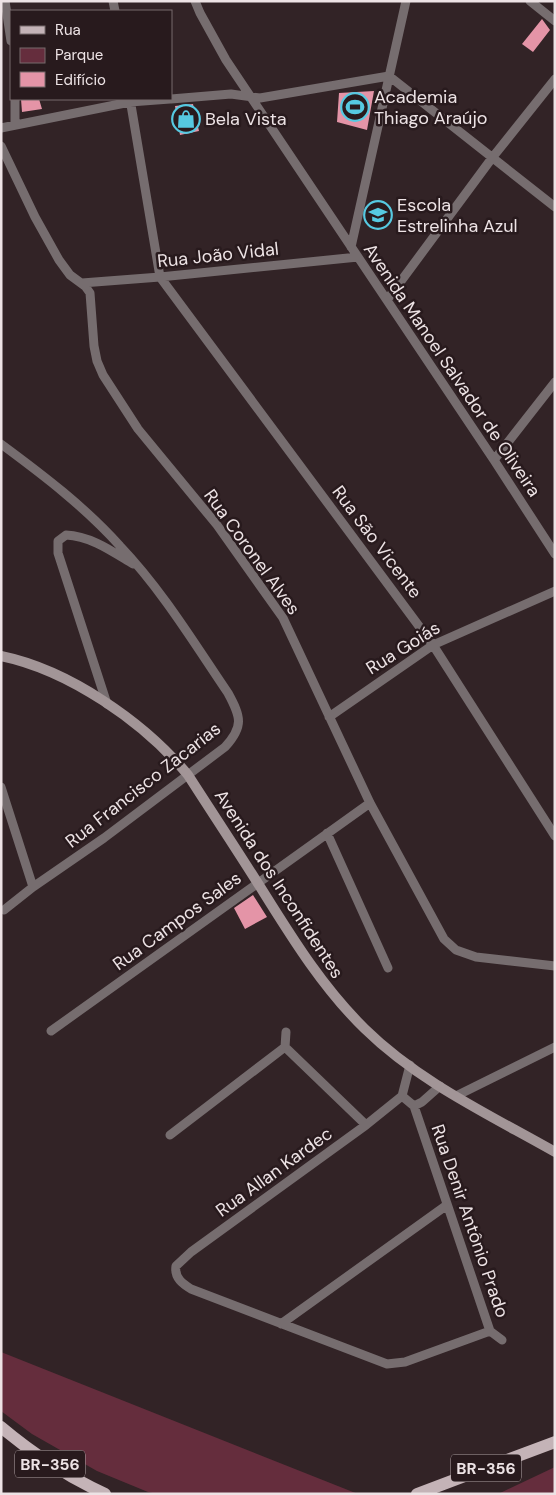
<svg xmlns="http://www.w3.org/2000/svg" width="556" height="1495" viewBox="0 0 556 1495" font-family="'DM Sans',sans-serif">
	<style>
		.green { fill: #652d3d }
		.building { fill: #e494a7 }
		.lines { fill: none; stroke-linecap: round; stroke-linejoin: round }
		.minor { stroke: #766d6f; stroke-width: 9 }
		.secondary { stroke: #a29597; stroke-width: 10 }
		.primary { stroke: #c4b3b7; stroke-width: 12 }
		.labels { text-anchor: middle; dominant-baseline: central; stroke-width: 5; stroke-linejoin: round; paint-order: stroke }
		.shield { fill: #281a1d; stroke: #b2a7a9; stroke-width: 1 }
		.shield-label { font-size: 16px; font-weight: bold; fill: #ede3e5 }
		.poi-label { font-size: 18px; fill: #ede3e5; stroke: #281a1d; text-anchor: start }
		.street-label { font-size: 18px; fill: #ede3e5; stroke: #281a1d }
	</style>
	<rect width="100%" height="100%" fill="#322326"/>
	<!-- green -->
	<path class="green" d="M 1,1352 L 358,1494 L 157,1494 L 148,1492 L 97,1471 L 32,1434 L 1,1411 Z
		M 555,1467 L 555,1494 L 498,1494 Z"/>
	<!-- building -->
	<path class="building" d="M 542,19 L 550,30 L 533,52 L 522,44 Z
		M 374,91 L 367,130 L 337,122 L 339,93 Z
		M 21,99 L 39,99 L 42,109 L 22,112 Z
		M 193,104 L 199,131 L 180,135 L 175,106 Z
		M 253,895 L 267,917 L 245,929 L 234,908 Z"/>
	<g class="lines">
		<!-- minor -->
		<path class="minor" d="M 5,1 L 11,41
			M 113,1 L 115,11
			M 195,1 L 200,13 L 226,60 L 494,460 L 555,554
			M 530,1 L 555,21
			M 15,99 L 15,125
			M 130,99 L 160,277 L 433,645 L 555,836
			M 171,99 L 231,94 L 260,98 L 389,76 L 555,207
			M 1,128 L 130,102 L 170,99
			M 1,146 L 35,217 L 59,260 L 70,275 L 85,286 L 90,293 L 94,346 L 97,361 L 103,375 L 138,429 L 217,525 L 283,618 L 370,803 L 444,939 L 456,950 L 476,957 L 555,966
			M 351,247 L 406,1
			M 82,283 L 160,277 L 358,257
			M 387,300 L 492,158 L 555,79
			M 1,444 C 43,475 85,507 120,546 C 162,590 194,643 228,693 C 241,717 244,726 225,747 L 104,838 L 33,887 L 4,910
			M 494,460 L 555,382
			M 107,704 L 58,553 L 58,541 L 66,535 C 91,536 113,552 133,564
			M 329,717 L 433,645 L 555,591
			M 1,787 L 33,887
			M 327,833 L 388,968
			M 51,1031 L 370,803
			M 285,1047 L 366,1125
			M 410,1065 L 402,1096 L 414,1106 L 422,1102 L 440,1086
			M 402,1096 L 366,1125 L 191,1252 L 176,1266 C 174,1278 183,1284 191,1289 L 387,1364 L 405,1362 L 490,1331
			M 456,1096 L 555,1047
			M 414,1106 L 490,1331 L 502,1340
			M 170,1135 L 285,1047 L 286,1032
			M 281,1324 L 447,1205"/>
		<!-- secondary -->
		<path class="secondary" d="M 1,656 C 69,670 144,722 188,775 C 213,814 239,853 264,893 C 294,941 324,989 365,1029 C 419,1082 490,1115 555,1152"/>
		<!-- primary -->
		<path class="primary" d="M 1,1427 C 33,1454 67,1476 105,1494
			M 417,1494 L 555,1442"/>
	</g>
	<!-- icons -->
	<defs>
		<symbol id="stadium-ring" viewBox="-11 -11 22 22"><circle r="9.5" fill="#281a1d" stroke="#56c9e1" stroke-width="1.5"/><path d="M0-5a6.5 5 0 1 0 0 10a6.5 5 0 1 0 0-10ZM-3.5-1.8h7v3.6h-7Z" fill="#56c9e1"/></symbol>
		<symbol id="shop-ring" viewBox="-11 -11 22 22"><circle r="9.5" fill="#281a1d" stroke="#56c9e1" stroke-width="1.5"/><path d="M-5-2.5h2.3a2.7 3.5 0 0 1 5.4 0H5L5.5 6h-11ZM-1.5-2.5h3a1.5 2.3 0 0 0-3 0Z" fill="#56c9e1"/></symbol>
		<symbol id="school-ring" viewBox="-11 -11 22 22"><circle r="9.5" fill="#281a1d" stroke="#56c9e1" stroke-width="1.5"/><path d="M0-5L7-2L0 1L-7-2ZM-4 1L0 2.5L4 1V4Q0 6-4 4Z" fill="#56c9e1"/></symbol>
	</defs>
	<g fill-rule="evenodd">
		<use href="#stadium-ring" x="339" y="91" width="32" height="32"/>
		<use href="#shop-ring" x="170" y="103" width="32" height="32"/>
		<use href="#school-ring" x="362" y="199" width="32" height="32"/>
	</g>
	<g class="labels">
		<!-- shield labels -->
		<g class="shield">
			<rect x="15" y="1450.5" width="70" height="27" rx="4"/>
			<rect x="451" y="1454.5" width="70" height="27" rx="4"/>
		</g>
		<g class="shield-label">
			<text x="50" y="1464">BR-356</text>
			<text x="486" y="1468">BR-356</text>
		</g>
		<!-- poi labels -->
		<g class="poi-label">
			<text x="374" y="97">Academia<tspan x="374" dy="21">Thiago Araújo</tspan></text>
			<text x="205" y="119">Bela Vista</text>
			<text x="397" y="205">Escola<tspan x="397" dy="21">Estrelinha Azul</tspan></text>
		</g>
		<!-- street labels -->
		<g class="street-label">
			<text transform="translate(218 255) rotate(-6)">Rua João Vidal</text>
			<text transform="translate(452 370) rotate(56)">Avenida Manoel Salvador de Oliveira</text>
			<text transform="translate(377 542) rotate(53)">Rua São Vicente</text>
			<text transform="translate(252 552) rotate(54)">Rua Coronel Alves</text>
			<text transform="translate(403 648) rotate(-32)">Rua Goiás</text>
			<text transform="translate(143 785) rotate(-38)">Rua Francisco Zacarias</text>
			<text transform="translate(279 884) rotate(57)">Avenida dos Inconfidentes</text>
			<text transform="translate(177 921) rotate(-36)">Rua Campos Sales</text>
			<text transform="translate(274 1172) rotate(-36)">Rua Allan Kardec</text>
			<text transform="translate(470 1221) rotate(71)">Rua Denir Antônio Prado</text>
		</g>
	</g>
	<!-- border -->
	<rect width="556" height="1495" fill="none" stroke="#ede3e5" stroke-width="5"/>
	<!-- legend -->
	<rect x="10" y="10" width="162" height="90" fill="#281a1d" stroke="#776a6d"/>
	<rect x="20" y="26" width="25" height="8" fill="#c4b3b7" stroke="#776a6d"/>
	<text x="55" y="35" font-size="15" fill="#ede3e5">Rua</text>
	<rect x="20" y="48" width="25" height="15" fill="#652d3d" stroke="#776a6d"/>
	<text x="55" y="60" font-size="15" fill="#ede3e5">Parque</text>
	<rect x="20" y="72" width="25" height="15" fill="#e494a7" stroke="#776a6d"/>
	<text x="55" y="85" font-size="15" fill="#ede3e5">Edifício</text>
</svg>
